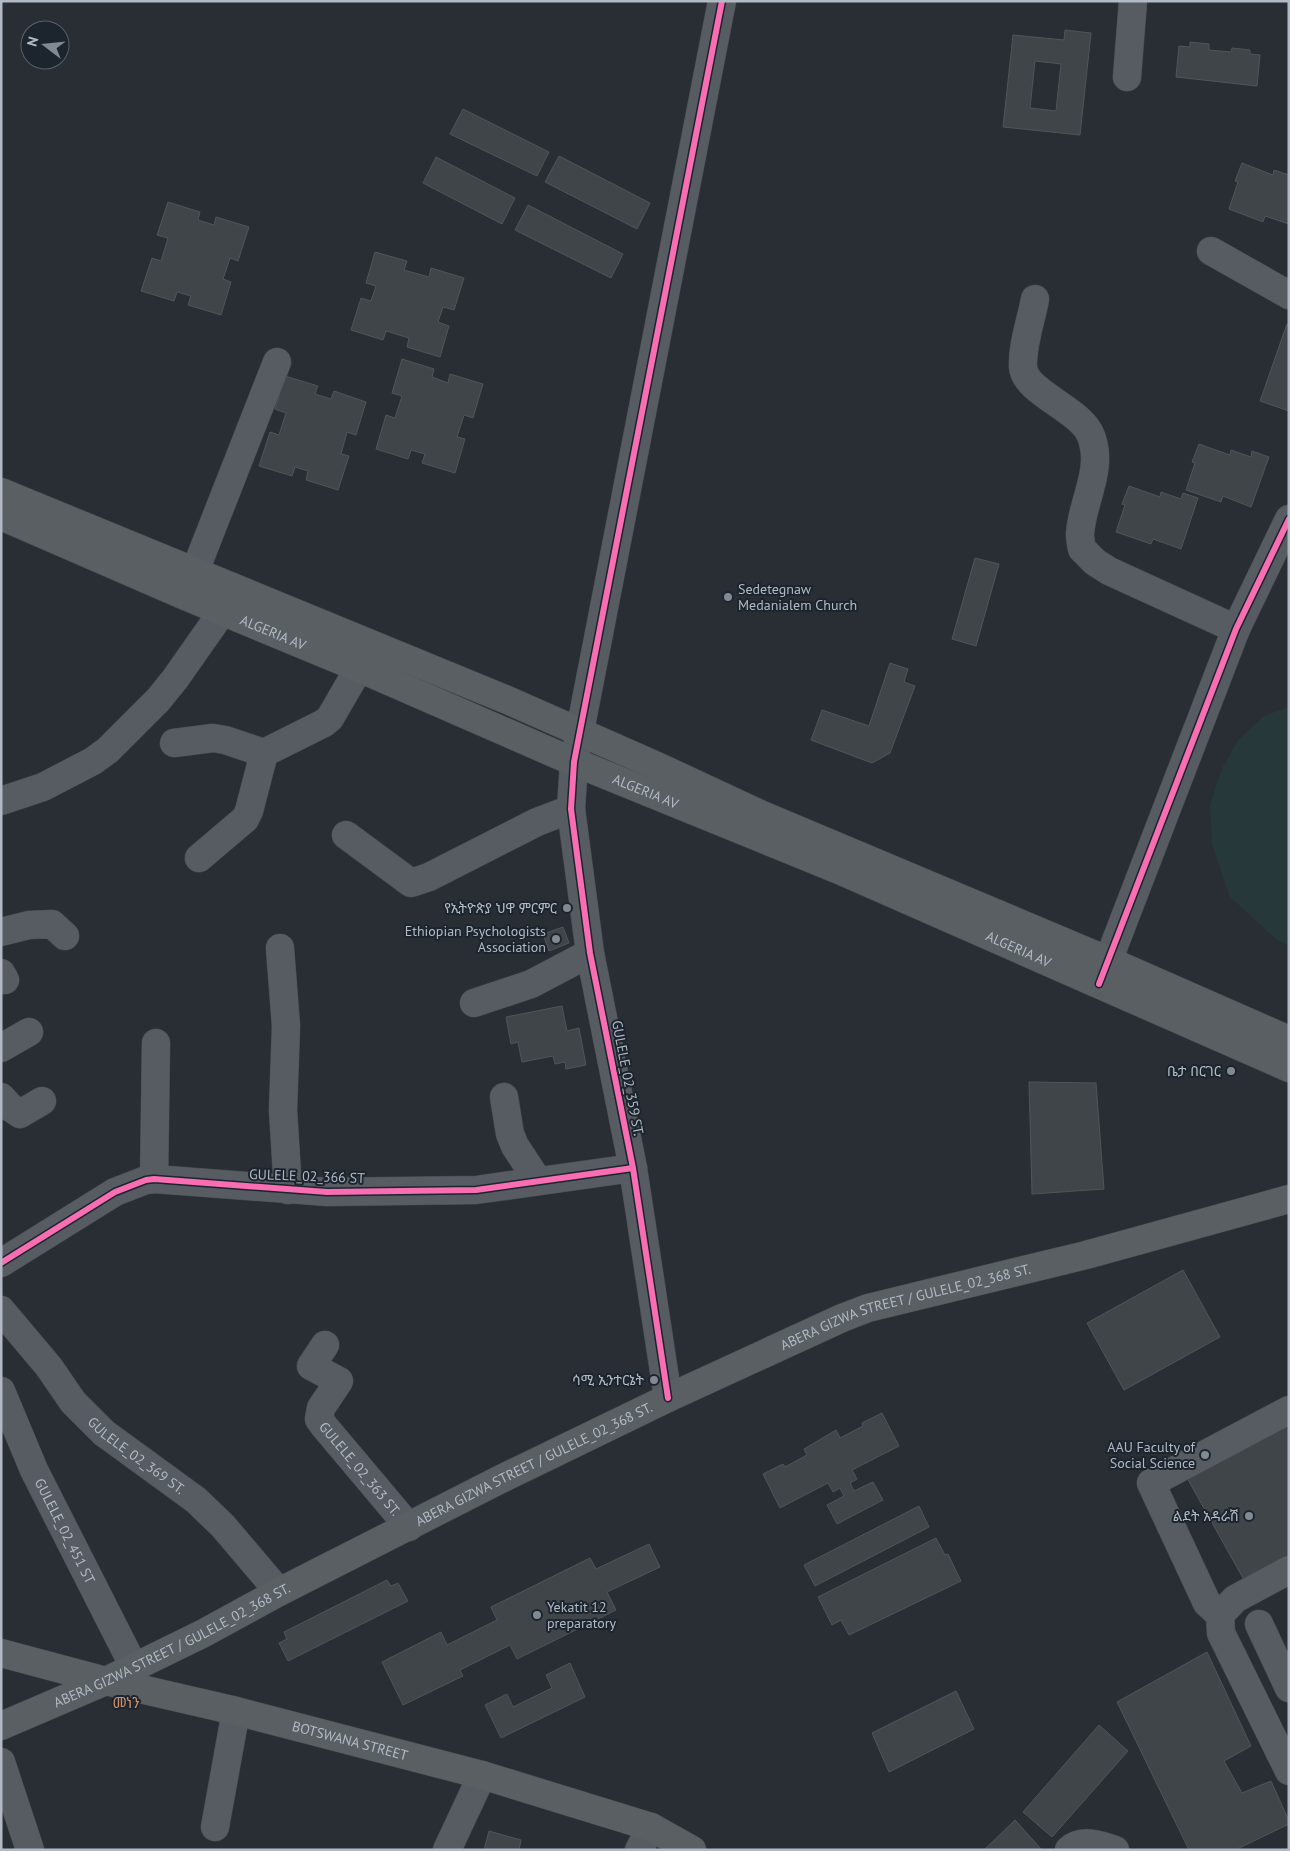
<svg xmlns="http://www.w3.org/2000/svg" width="1290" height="1851" viewBox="0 0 1290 1851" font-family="'PT Sans','Noto Sans Ethiopic',sans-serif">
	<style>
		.green { fill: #26383a }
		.building { fill: #40454a; stroke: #50555b; fill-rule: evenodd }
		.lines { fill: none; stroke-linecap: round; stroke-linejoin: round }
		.minor-casing { stroke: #464a4f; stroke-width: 29 }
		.major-casing { stroke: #454a51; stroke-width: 29 }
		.minor { stroke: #575c62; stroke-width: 28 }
		.major { stroke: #5a5f64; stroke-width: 28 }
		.cycleway-casing { stroke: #1c242e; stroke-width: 9 }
		.cycleway { stroke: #f96db3; stroke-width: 6 }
		.poi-dot { fill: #818992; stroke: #1c242e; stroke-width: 2 }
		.labels { text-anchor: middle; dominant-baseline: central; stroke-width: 4; stroke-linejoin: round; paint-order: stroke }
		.poi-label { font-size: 14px; fill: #b1bac5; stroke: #1c242e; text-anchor: end }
		.street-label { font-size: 14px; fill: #b1bac5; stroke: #1c242e }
		.neighbourhood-label { font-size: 15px; fill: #ce8d64; stroke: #1c242e }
	</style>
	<rect width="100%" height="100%" fill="#282e34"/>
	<!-- green -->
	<path class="green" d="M 1289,707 L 1289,946 L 1277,940 L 1230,897 L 1212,843 L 1210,805 L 1222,768 L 1238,740 L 1264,716 Z"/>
	<!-- building -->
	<path class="building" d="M 1065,30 L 1091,33 L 1080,135 L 1003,127 L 1013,35 L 1064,40 ZM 1035,61 L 1061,64 L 1056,111 L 1030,108 Z
		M 1190,42 L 1209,44 L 1209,50 L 1231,52 L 1232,48 L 1250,50 L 1250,54 L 1260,55 L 1257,86 L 1176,77 L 1179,46 L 1190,47 Z
		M 463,109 L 549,152 L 537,176 L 450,134 Z
		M 559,156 L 650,203 L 637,229 L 545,182 Z
		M 436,157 L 515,198 L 502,224 L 423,183 Z
		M 1242,163 L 1273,175 L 1274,170 L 1289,175 L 1289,224 L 1265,216 L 1263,222 L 1229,209 L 1238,182 L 1235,181 Z
		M 168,202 L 200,212 L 198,220 L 214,225 L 216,217 L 249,227 L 238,261 L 230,258 L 223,279 L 231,282 L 221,315 L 188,305 L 191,296 L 177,292 L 174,301 L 141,291 L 152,258 L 161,261 L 168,238 L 157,235 Z
		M 528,205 L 623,254 L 611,278 L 515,230 Z
		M 375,252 L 407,261 L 404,270 L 429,277 L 431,268 L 464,278 L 454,310 L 443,307 L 438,322 L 449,326 L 440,357 L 407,347 L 409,338 L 386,331 L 383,340 L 351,330 L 361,298 L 371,301 L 376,286 L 366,283 Z
		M 1287,324 L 1289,324 L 1289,411 L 1260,401 Z
		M 402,359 L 434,369 L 432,377 L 448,383 L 450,374 L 483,384 L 473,418 L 464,415 L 457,437 L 465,439 L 455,473 L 422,463 L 425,454 L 411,450 L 408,459 L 376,449 L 386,415 L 395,418 L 402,396 L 392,393 Z
		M 285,376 L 318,386 L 315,394 L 331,399 L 334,391 L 366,402 L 356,435 L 347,432 L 341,454 L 349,456 L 338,490 L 306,480 L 308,471 L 295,467 L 292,476 L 259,466 L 270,432 L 279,435 L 286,413 L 275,409 Z
		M 1199,444 L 1230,455 L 1231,450 L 1251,457 L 1252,451 L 1269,457 L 1251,507 L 1223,496 L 1221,502 L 1186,490 L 1195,463 L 1192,462 Z
		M 1129,486 L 1160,497 L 1161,492 L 1181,499 L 1183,493 L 1198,498 L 1181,549 L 1153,539 L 1151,544 L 1116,532 L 1125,505 L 1122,504 Z
		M 975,558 L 999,564 L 976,646 L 952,639 Z
		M 890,663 L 908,669 L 904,682 L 915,686 L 890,753 L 872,763 L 811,740 L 822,710 L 869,726 Z
		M 563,927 L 569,943 L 549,951 L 543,934 Z
		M 562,1006 L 567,1031 L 579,1028 L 586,1065 L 566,1069 L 565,1062 L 555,1064 L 553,1056 L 522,1062 L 518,1042 L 511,1044 L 506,1017 Z
		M 1029,1082 L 1096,1083 L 1104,1189 L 1032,1194 Z
		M 1183,1270 L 1220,1337 L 1124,1390 L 1087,1323 Z
		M 882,1413 L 899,1446 L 852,1470 L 857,1479 L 850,1483 L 854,1491 L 873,1482 L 883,1500 L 837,1524 L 827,1505 L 844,1496 L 840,1488 L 833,1492 L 828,1483 L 780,1508 L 763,1474 L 783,1464 L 785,1467 L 807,1455 L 804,1449 L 836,1430 L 840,1438 L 863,1426 L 862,1423 Z
		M 1289,1421 L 1289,1556 L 1244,1580 L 1186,1476 Z
		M 919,1506 L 929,1527 L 815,1586 L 804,1565 Z
		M 936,1538 L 945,1555 L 948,1554 L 961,1581 L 849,1635 L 841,1620 L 832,1625 L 818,1597 Z
		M 649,1544 L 660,1567 L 607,1592 L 616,1610 L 517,1659 L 510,1645 L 460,1670 L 463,1676 L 403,1705 L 382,1662 L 441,1632 L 447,1645 L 497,1620 L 491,1607 L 590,1558 L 596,1569 Z
		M 387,1580 L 391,1586 L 398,1583 L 408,1601 L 288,1661 L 279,1643 L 287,1639 L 284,1632 Z
		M 1207,1652 L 1251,1746 L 1224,1761 L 1242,1793 L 1271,1781 L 1289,1821 L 1289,1824 L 1235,1850 L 1189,1850 L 1117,1702 Z
		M 570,1663 L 585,1697 L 501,1738 L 485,1705 L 507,1694 L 513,1707 L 552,1688 L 546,1675 Z
		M 956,1691 L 974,1729 L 889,1772 L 872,1733 Z
		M 1099,1725 L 1128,1751 L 1052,1837 L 1023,1812 Z
		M 1015,1820 L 1042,1850 L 984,1850 Z
		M 489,1831 L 521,1840 L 519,1850 L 484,1850 Z"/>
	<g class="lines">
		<defs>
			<g id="minor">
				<path d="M 1127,77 L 1133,1"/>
				<path d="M 1211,251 L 1289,295"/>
				<path d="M 1035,299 C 1031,321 1022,345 1023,367 C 1025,393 1081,409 1091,436 C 1104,469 1082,501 1080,534 C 1080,539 1081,544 1082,549 L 1095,562 L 1109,571 L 1236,629"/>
				<path d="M 195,571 L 277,362"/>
				<path d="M 174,743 L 213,738 L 225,740 L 264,753 L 324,723 L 330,718 L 359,668"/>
				<path d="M 1,801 L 43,787 L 93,761 L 108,750 L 158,700 L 175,679 L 222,612"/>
				<path d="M 346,835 L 411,883 L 429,877 L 537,822 L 571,809"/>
				<path d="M 199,858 L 245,819 L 249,811 L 264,753"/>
				<path d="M 1,932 L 29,925 L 52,924 L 65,936"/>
				<path d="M 280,948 L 286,1026 L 283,1110 L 288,1190"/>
				<path d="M 1,973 L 5,980"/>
				<path d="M 1100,982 L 1236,629 L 1289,519"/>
				<path d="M 474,1003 L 531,984 L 590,953"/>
				<path d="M 1,1048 L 29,1032"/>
				<path d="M 1,1097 L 11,1108 L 20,1114 L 42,1101"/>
				<path d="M 504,1097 L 510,1134 L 515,1146 L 538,1181"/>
				<path d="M 154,1179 L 156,1043"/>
				<path d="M 1,1263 L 115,1192 L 146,1180 L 154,1179 L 327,1192 L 476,1190 L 633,1168"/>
				<path id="s1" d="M 1,1310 L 49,1367 L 73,1402 L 104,1433 L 196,1500 L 223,1526 L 279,1592"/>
				<path id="s2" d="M 325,1345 L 311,1366 L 339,1381 L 321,1408 L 319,1419 L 324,1426 L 409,1527"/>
				<path id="s3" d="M 1,1391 L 34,1470 L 134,1667"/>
				<path d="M 668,1398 L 633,1168 L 590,953 L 571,809 L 574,762 L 580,731 L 722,1"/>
				<path d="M 1289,1570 L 1235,1599 L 1220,1615 L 1221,1633 L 1289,1771"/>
				<path d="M 1220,1615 L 1207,1603 L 1151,1483 L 1289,1410"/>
				<path d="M 1259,1624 L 1289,1688"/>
				<path d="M 1,1762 L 30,1850"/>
				<path d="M 215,1827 L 236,1711"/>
				<path d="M 447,1850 L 482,1775"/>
				<path d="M 639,1850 L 651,1827"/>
				<path d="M 1069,1850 C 1081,1838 1102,1845 1115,1850"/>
			</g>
			<g id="major">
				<path d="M 1,492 L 505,699 L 657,766 L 760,814 L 1107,960 L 1289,1040"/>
				<path id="s4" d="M 1,516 L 185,596 L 359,668 L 574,762 L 839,870 L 1289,1068"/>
				<path id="s5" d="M 1,1653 L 106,1681 L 236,1711 L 482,1775 L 651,1827 L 692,1850"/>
				<path id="s6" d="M 1,1726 L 106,1681 L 204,1633 L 279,1592 L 501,1479 L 668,1398 L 842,1318 L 868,1308 L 1086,1255 L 1289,1199"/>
			</g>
		</defs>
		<!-- minor casing -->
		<use href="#minor" class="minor-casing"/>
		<!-- major casing -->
		<use href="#major" class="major-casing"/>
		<!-- minor -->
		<use href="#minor" class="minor"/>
		<!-- major -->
		<use href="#major" class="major"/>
		<defs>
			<path id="cycleway" d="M 1099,984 L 1236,629 L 1289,519
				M 1,1263 L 115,1192 L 146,1180 L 154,1179 L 327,1192 L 476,1190 L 633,1168
				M 668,1398 L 633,1168 L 590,953 L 571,809 L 574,762 L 580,731 L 722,1"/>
		</defs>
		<!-- cycleway casing -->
		<use href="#cycleway" class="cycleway-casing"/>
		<!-- cycleway -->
		<use href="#cycleway" class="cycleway"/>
	</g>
	<!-- markers -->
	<g class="poi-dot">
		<circle cx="728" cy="597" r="5"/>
		<circle cx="567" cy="908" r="5"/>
		<circle cx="556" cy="939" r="5"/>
		<circle cx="1231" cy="1071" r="5"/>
		<circle cx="654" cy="1380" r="5"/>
		<circle cx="1205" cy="1455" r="5"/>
		<circle cx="1249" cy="1516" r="5"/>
		<circle cx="537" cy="1615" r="5"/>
	</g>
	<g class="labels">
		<!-- poi labels -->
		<g class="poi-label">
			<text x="738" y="589" text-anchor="start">Sedetegnaw<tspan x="738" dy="16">Medanialem Church</tspan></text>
			<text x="557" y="908">የኢትዮጵያ ህዋ ምርምር</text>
			<text x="546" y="931">Ethiopian Psychologists<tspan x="546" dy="16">Association</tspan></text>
			<text x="1221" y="1071">ቤታ በርገር</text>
			<text x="644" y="1380">ሳሚ ኢንተርኔት</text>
			<text x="1195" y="1447">AAU Faculty of<tspan x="1195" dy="16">Social Science</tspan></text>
			<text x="1239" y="1516">ልደት አዳራሽ</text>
			<text x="547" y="1607" text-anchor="start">Yekatit 12<tspan x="547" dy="16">preparatory</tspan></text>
		</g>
		<!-- street labels -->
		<g class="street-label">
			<text stroke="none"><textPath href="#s4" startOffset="296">ALGERIA AV</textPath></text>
			<text stroke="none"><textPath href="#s4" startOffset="701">ALGERIA AV</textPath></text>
			<text stroke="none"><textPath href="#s4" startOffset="1106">ALGERIA AV</textPath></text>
			<text transform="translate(628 1078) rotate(79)">GULELE_02_359 ST.</text>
			<text transform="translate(307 1176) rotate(2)">GULELE_02_366 ST</text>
			<text stroke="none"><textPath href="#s6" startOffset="999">ABERA GIZWA STREET / GULELE_02_368 ST.</textPath></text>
			<text stroke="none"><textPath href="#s1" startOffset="200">GULELE_02_369 ST.</textPath></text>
			<text stroke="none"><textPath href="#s6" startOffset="594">ABERA GIZWA STREET / GULELE_02_368 ST.</textPath></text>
			<text stroke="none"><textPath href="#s2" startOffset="165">GULELE_02_363 ST.</textPath></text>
			<text stroke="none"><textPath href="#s3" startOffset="154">GULELE_02_451 ST</textPath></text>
			<text stroke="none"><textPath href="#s6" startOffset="189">ABERA GIZWA STREET / GULELE_02_368 ST.</textPath></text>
			<text stroke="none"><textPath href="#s5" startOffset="360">BOTSWANA STREET</textPath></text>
		</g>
		<!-- neighbourhood labels -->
		<g class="neighbourhood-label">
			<text x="126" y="1702">መነን</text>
		</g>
	</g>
	<!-- border -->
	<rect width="1290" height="1851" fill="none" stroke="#b1bac5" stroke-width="5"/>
	<!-- north arrow -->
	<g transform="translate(45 45) rotate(286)"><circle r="24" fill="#1c242e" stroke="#58606a"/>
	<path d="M0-4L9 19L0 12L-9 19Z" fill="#818992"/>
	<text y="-8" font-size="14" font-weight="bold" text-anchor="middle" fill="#b1bac5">N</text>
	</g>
</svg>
